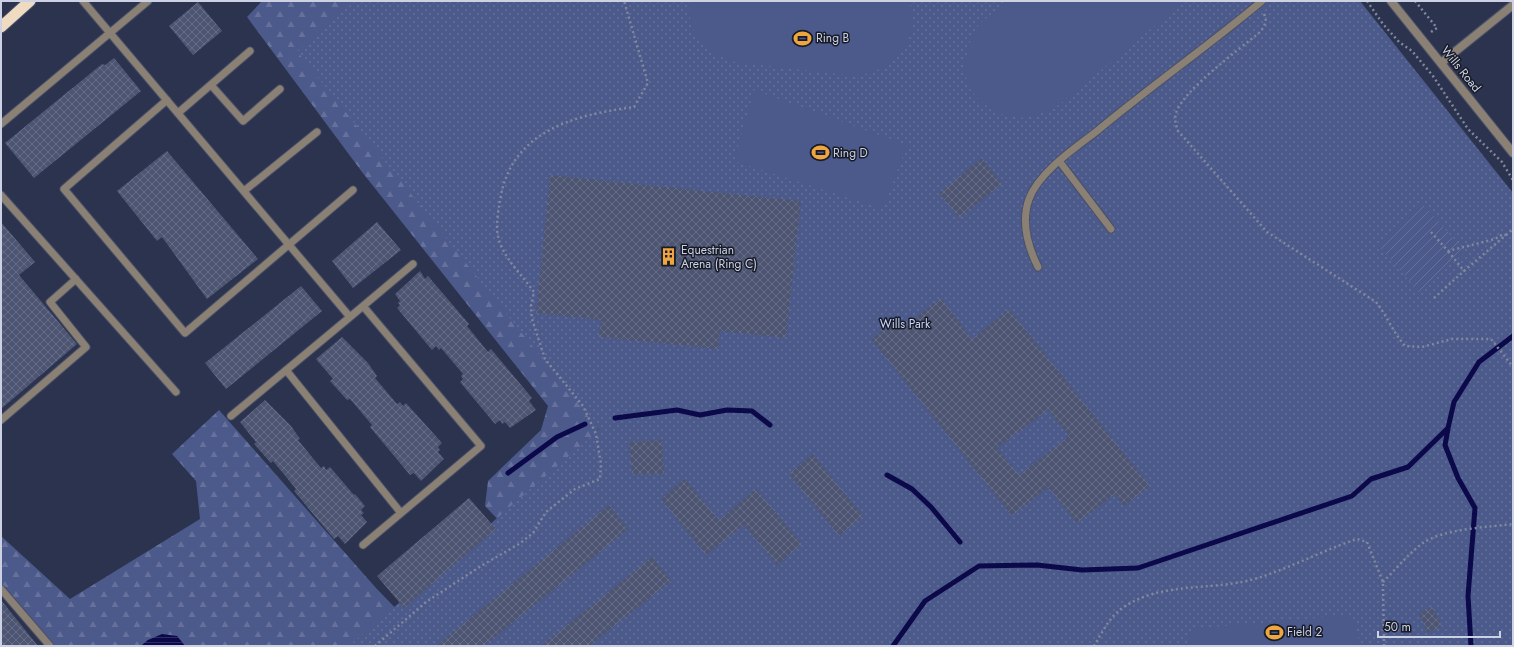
<svg xmlns="http://www.w3.org/2000/svg" width="1514" height="647" viewBox="0 0 1514 647" font-family="Jost,sans-serif">
	<style>
		.forest { fill: url(#forest-firs) }
		.park { fill: url(#park-dots) }
		.garden { fill: url(#garden-furrows) }
		.pitch { fill: #4c598b }
		.water { fill: url(#water-rules) }
		.lines { fill: none; stroke-linecap: round; stroke-linejoin: round }
		.stream { stroke: #0b0949; stroke-width: 5 }
		.building { fill: url(#building-cross-hatch); fill-rule: evenodd }
		.service-casing { stroke: #495069; stroke-width: 9 }
		.minor-casing { stroke: #495069; stroke-width: 10 }
		.tertiary-casing { stroke: #495069; stroke-width: 10 }
		.trunk-casing { stroke: #495069; stroke-width: 13 }
		.path { stroke: #81889d; stroke-width: 2.5; stroke-dasharray: 2 3; stroke-linecap: butt }
		.service { stroke: #8a8074; stroke-width: 7 }
		.minor { stroke: #8a8074; stroke-width: 8 }
		.tertiary { stroke: #8a8074; stroke-width: 8 }
		.trunk { stroke: #efdac2; stroke-width: 11 }
		.labels { text-anchor: middle; dominant-baseline: central; stroke-width: 3; stroke-linejoin: round; paint-order: stroke }
		.poi-label { font-size: 12px; fill: #ccd2e3; stroke: #181b28; text-anchor: start }
		.street-label { font-size: 12px; fill: #ccd2e3; stroke: #181b28 }
		.park-label { font-size: 12px; fill: #cbd7ff; stroke: #181b28 }
	</style>
	<defs>
		<pattern id="forest-firs" width="22" height="20" patternUnits="userSpaceOnUse"><rect width="22" height="20" fill="#4c598b"/><path d="M5 1l3.5 6h-7zM16 11l3.5 6h-7z" fill="#65709b"/></pattern>
		<pattern id="park-dots" width="8" height="8" patternUnits="userSpaceOnUse"><rect width="8" height="8" fill="#4c598b"/><path d="M2 2h.1M6 6h.1" fill="none" stroke="#65709b" stroke-width="1.8" stroke-linecap="round"/></pattern>
		<pattern id="garden-furrows" width="10" height="10" patternUnits="userSpaceOnUse"><rect width="10" height="10" fill="#4c598b"/><path d="M-1 1l2-2M0 10L10 0M9 11l2-2" fill="none" stroke="#65709b"/></pattern>
		<pattern id="water-rules" width="6" height="5" patternUnits="userSpaceOnUse"><rect width="6" height="5" fill="#0b0949"/><path d="M0 2.5h6" fill="none" stroke="#2d2c63"/></pattern>
		<pattern id="building-cross-hatch" width="8" height="8" patternUnits="userSpaceOnUse"><rect width="8" height="8" fill="#4d5572"/><path d="M0 0l8 8M0 8l8-8" fill="none" stroke="#656d86"/></pattern>
	</defs>
	<rect width="100%" height="100%" fill="#2c334e"/>
	<!-- forest -->
	<path class="forest" d="M 262,1 L 690,1 L 590,407 L 617,482 L 1513,592 L 1513,646 L 185,646 L 177,636 L 148,640 L 141,646 L 50,646 L 1,589 L 1,536 L 70,599 L 200,519 L 196,481 L 172,454 L 219,410 L 376,588 L 406,619 L 505,527 L 485,506 L 488,481 L 541,430 L 548,406 L 362,172 L 247,17 Z"/>
	<!-- park -->
	<path class="park" d="M 355,1 L 1360,1 L 1513,193 L 1513,646 L 349,646 L 599,430 L 297,51 Z"/>
	<!-- garden -->
	<path class="garden" d="M 1423,204 L 1465,252 L 1419,292 L 1377,244 Z"/>
	<!-- pitch -->
	<path class="pitch" d="M 690,1 L 909,1 C 913,15 913,29 907,43 C 898,59 882,71 864,74 C 850,77 834,73 821,72 C 794,69 768,66 741,63 C 710,58 685,35 690,1 Z
		M 1007,1 L 1180,1 L 1174,10 L 1055,108 L 1026,118 L 1001,114 L 982,103 L 971,91 L 963,69 L 970,42 L 979,24 Z
		M 754,90 L 907,145 L 883,209 L 734,161 Z
		M 1352,615 L 1358,634 L 1359,646 L 1190,646 L 1189,635 L 1192,629 Z"/>
	<!-- water -->
	<path class="water" d="M 162,634 L 177,636 L 185,646 L 141,646 L 148,640 Z"/>
	<g class="lines">
		<!-- stream -->
		<path class="stream" d="M 615,418 L 677,410 L 700,415 L 727,410 L 752,411 L 770,425
			M 1448,429 L 1445,445 L 1458,478 L 1475,508 L 1468,596 L 1471,646
			M 508,473 L 557,437 L 585,424
			M 887,475 L 912,489 L 931,507 L 960,542
			M 893,646 L 925,601 L 979,566 L 1037,565 L 1082,570 L 1138,568 L 1352,496 L 1371,479 L 1408,467 L 1448,428 L 1454,402 L 1479,362 L 1513,336"/>
	</g>
	<!-- building -->
	<path class="building" d="M 198,2 L 222,31 L 193,55 L 169,26 Z
		M 114,58 L 141,91 L 34,178 L 5,143 L 102,64 L 105,65 Z
		M 167,151 L 258,259 L 207,299 L 162,237 L 157,241 L 117,191 Z
		M 982,158 L 1002,184 L 959,218 L 939,193 Z
		M 550,175 L 801,201 L 786,338 L 720,331 L 718,349 L 599,337 L 601,320 L 536,313 Z
		M 1,222 L 35,262 L 19,275 L 77,344 L 1,409 Z
		M 377,222 L 401,250 L 353,288 L 332,261 Z
		M 420,271 L 425,279 L 428,276 L 469,324 L 467,326 L 488,352 L 491,349 L 532,398 L 529,401 L 536,410 L 510,428 L 505,422 L 502,424 L 500,420 L 495,424 L 460,382 L 463,379 L 461,376 L 463,374 L 441,348 L 439,350 L 436,346 L 432,350 L 397,308 L 400,305 L 398,303 L 400,301 L 395,294 Z
		M 301,286 L 322,311 L 226,389 L 205,363 Z
		M 941,298 L 972,339 L 1009,309 L 1150,486 L 1124,506 L 1115,494 L 1077,523 L 1048,487 L 1012,516 L 871,339 L 896,320 L 902,328 ZM 1048,410 L 1069,436 L 1019,475 L 997,448 Z
		M 342,337 L 368,363 L 377,376 L 375,378 L 397,404 L 400,402 L 403,406 L 406,403 L 442,443 L 438,447 L 440,450 L 438,452 L 444,459 L 421,481 L 414,473 L 410,475 L 370,427 L 372,425 L 356,406 L 350,399 L 347,400 L 330,381 L 333,379 L 316,359 Z
		M 265,400 L 291,426 L 300,439 L 298,440 L 321,468 L 324,466 L 326,470 L 330,467 L 354,495 L 355,494 L 365,506 L 361,510 L 364,513 L 361,515 L 367,522 L 345,544 L 338,536 L 334,539 L 294,491 L 296,489 L 273,461 L 271,463 L 254,444 L 256,442 L 240,422 Z
		M 662,440 L 664,474 L 632,474 L 629,442 Z
		M 813,454 L 863,516 L 839,536 L 789,474 Z
		M 685,479 L 719,520 L 756,489 L 802,544 L 777,565 L 744,525 L 706,555 L 661,499 Z
		M 469,498 L 496,529 L 404,608 L 377,576 Z
		M 609,505 L 628,529 L 573,574 L 484,646 L 436,646 Z
		M 652,557 L 671,581 L 589,646 L 541,646 Z
		M 1,600 L 38,646 L 1,646 Z
		M 1432,607 L 1442,626 L 1428,633 L 1419,614 Z"/>
	<g class="lines">
		<defs>
			<path id="service" d="M 83,1 L 350,317 L 413,264
				M 211,85 L 243,121 L 280,89
				M 167,100 L 64,189 L 185,333 L 353,190
				M 178,113 L 250,51
				M 1,124 L 148,1
				M 1060,162 L 1111,229
				M 244,191 L 317,132
				M 1,195 L 176,392
				M 1038,267 C 1028,247 1021,222 1029,199 C 1039,172 1075,148 1097,131 C 1151,86 1208,46 1262,1
				M 286,370 L 401,513
				M 231,416 L 350,317
				M 1,420 L 86,347 L 50,302 L 76,279
				M 363,545 L 481,446 L 363,306
				M 1,589 L 50,646"/>
			<path id="minor" d="M 1441,63 L 1513,5"/>
			<path id="tertiary" d="M 1391,1 L 1513,153"/>
			<path id="trunk" d="M 1,27 L 30,1"/>
		</defs>
		<!-- service casing -->
		<use href="#service" class="service-casing"/>
		<!-- minor casing -->
		<use href="#minor" class="minor-casing"/>
		<!-- tertiary casing -->
		<use href="#tertiary" class="tertiary-casing"/>
		<!-- trunk casing -->
		<use href="#trunk" class="trunk-casing"/>
		<!-- path -->
		<path class="path" d="M 1367,1 L 1383,24 L 1399,42 L 1412,51 L 1433,76 L 1468,129 L 1502,162 L 1513,180
			M 1415,1 L 1437,28 L 1431,32
			M 1264,14 C 1268,21 1264,27 1260,32 C 1240,49 1183,90 1176,113 C 1174,120 1176,125 1178,131 L 1267,232 L 1376,302 C 1387,316 1393,332 1405,346 L 1422,347 L 1452,339 L 1491,339 L 1513,367
			M 1431,232 L 1448,251 L 1495,239 L 1503,234 L 1506,235 L 1464,271 L 1448,251
			M 1506,235 L 1513,229
			M 1434,298 L 1464,271
			M 1383,582 C 1396,569 1408,554 1423,543 C 1443,529 1488,527 1513,524
			M 375,646 L 426,602 L 481,566 L 519,544 L 533,533 L 546,512 L 575,489 L 600,479 L 601,464 L 596,434 L 583,406 L 545,359 L 532,319 L 531,306 L 534,292 C 523,276 505,260 499,240 C 495,228 498,213 500,201 C 510,131 574,115 634,107 L 648,83 L 624,1
			M 1094,646 C 1101,634 1109,618 1121,609 C 1161,580 1213,592 1258,578 C 1292,567 1324,550 1357,539 L 1367,542 L 1383,582 L 1384,646"/>
		<!-- service -->
		<use href="#service" class="service"/>
		<!-- minor -->
		<use href="#minor" class="minor"/>
		<!-- tertiary -->
		<use href="#tertiary" class="tertiary"/>
		<!-- trunk -->
		<use href="#trunk" class="trunk"/>
	</g>
	<!-- icons -->
	<defs>
		<symbol id="stadium-bare" viewBox="-9 -9 18 18"><path d="M0-5a6.5 5 0 1 0 0 10a6.5 5 0 1 0 0-10ZM-3.5-1.8h7v3.6h-7Z" fill="#f0a63e" stroke="#181b28" stroke-width="2.5" paint-order="stroke"/></symbol>
		<symbol id="building-bare" viewBox="-9 -9 18 18"><path d="M-4-6H4V6H1V3H-1V6H-4ZM-2.5-4.3h1.7v1.8h-1.7ZM.8-4.3h1.7v1.8H.8ZM-2.5-1h1.7V.8h-1.7ZM.8-1h1.7V.8H.8Z" fill="#f0a63e" stroke="#181b28" stroke-width="2.5" paint-order="stroke"/></symbol>
	</defs>
	<g fill-rule="evenodd">
		<use href="#stadium-bare" x="790" y="26" width="25" height="25"/>
		<use href="#stadium-bare" x="808" y="140" width="25" height="25"/>
		<use href="#building-bare" x="656" y="244" width="25" height="25"/>
		<use href="#stadium-bare" x="1262" y="620" width="25" height="25"/>
	</g>
	<g class="labels">
		<!-- poi labels -->
		<g class="poi-label">
			<text x="816" y="38">Ring B</text>
			<text x="833" y="153">Ring D</text>
			<text x="681" y="250">Equestrian<tspan x="681" dy="14">Arena (Ring C)</tspan></text>
			<text x="1287" y="632">Field 2</text>
		</g>
		<!-- street labels -->
		<g class="street-label">
			<text transform="translate(1461 69) rotate(51)">Wills Road</text>
		</g>
		<!-- park labels -->
		<g class="park-label">
			<text x="905" y="324">Wills Park</text>
		</g>
	</g>
	<!-- border -->
	<rect width="1514" height="647" fill="none" stroke="#ccd2e3" stroke-width="4"/>
	<!-- scale -->
	<path d="M1378 631v6h122v-6" fill="none" stroke="#ccd2e3" stroke-width="2"/>
	<text x="1384" y="631" font-size="12" fill="#ccd2e3" stroke="#181b28" stroke-width="3" paint-order="stroke">50 m</text>
</svg>
